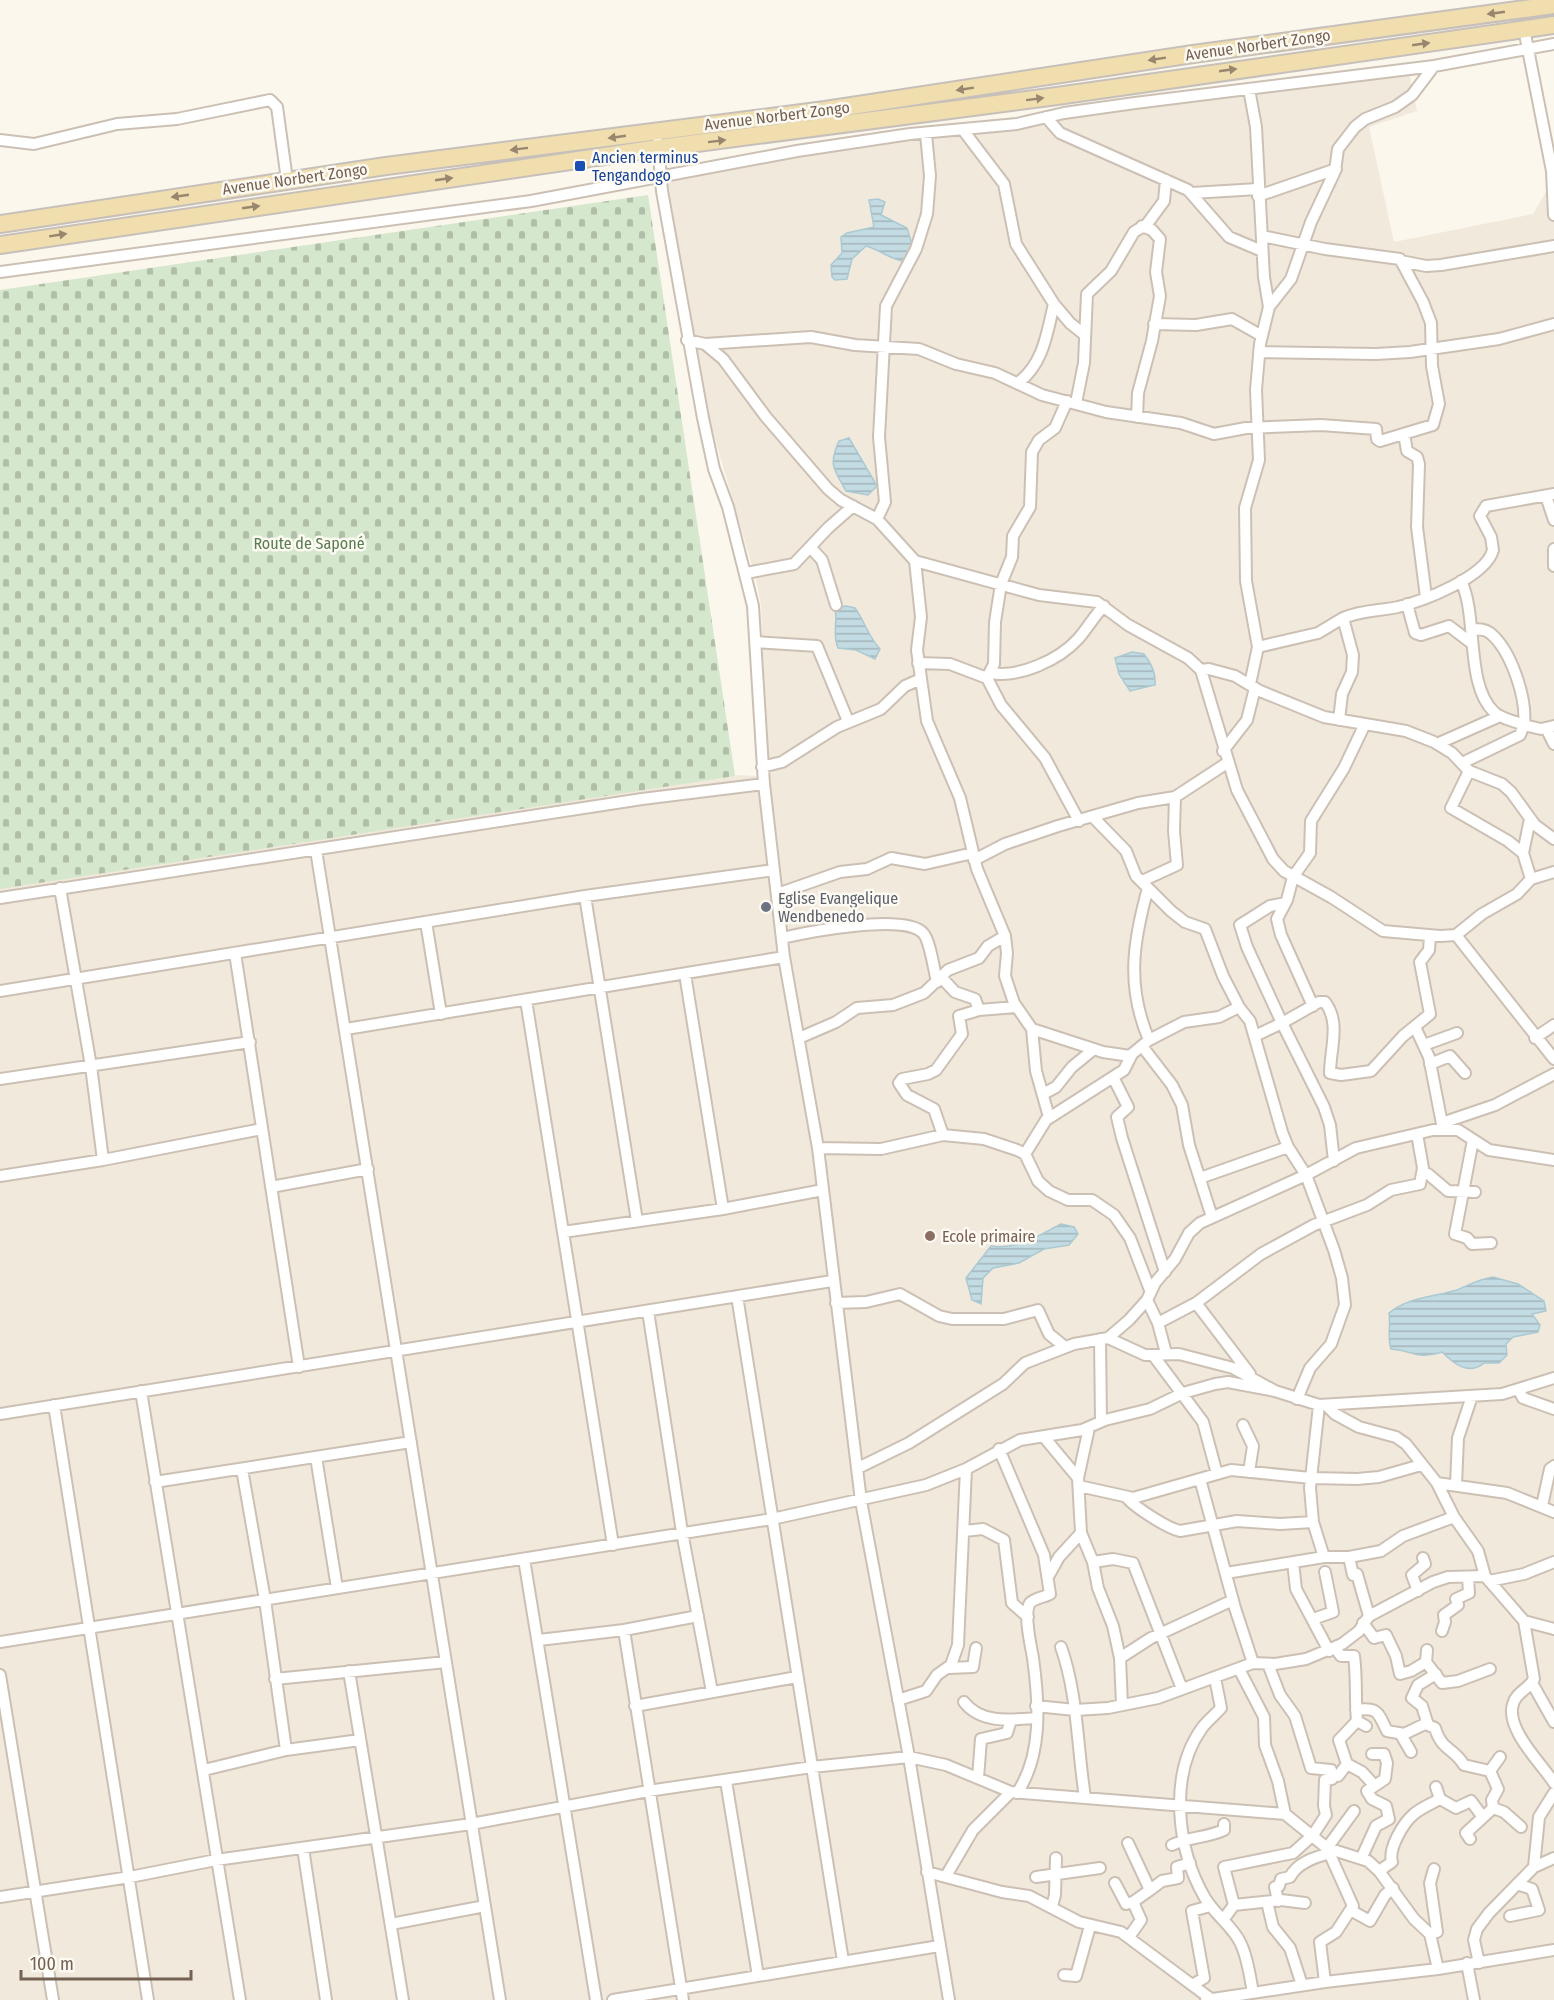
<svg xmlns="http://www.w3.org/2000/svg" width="1554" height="2000" viewBox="0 0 1554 2000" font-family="'Fira Sans Condensed',sans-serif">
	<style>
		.residential { fill: #f1e9dc }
		.cemetery { fill: url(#cemetery-stones) }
		.water { fill: url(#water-rules); stroke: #abc9d3; stroke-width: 1.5 }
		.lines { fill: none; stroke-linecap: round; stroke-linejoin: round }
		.street-casing { stroke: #ccc0b4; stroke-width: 14 }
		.primary-casing { stroke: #c7c0ba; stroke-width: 20 }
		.street { stroke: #fff; stroke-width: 10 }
		.primary { stroke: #f0deaf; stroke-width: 16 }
		.oneway { fill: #99866e }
		.transit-dot { fill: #1a4fb4; stroke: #fdfaf3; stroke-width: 2 }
		.worship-dot { fill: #6b7280; stroke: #fdfaf3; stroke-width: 2 }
		.education-dot { fill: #8d6e63; stroke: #fdfaf3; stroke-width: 2 }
		.labels { text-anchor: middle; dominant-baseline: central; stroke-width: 5; stroke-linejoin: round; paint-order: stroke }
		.street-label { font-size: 16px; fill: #746152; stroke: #fdfaf3 }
		.transit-label { font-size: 16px; fill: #164399; stroke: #fdfaf3; text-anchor: start }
		.park-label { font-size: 16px; fill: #587d4f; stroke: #fdfaf3 }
		.worship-label { font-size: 16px; fill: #5b616d; stroke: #fdfaf3; text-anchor: start }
		.education-label { font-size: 16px; fill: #785e54; stroke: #fdfaf3; text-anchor: start }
	</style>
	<defs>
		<pattern id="cemetery-stones" width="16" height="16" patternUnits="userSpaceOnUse" patternTransform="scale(1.5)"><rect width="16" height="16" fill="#d5e7cc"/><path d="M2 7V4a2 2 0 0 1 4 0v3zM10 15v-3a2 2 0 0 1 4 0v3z" fill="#b1bfa8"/></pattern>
		<pattern id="water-rules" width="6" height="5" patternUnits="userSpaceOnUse" patternTransform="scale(1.5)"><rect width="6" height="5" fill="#c3dbe2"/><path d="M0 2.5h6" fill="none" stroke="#a3b5ba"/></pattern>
	</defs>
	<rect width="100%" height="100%" fill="#fbf7ed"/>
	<!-- residential -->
	<path class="residential" d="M 1409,72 L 1417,111 L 1369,127 L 1394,242 L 1533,214 L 1554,178 L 1554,2000 L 0,2000 L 0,887 L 740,775 L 768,777 L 761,605 L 756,579 L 708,415 L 663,176 L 798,153 L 1063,116 L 1253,95 Z"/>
	<!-- cemetery -->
	<path class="cemetery" d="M 648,195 L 735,776 L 0,889 L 0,290 Z"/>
	<!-- water -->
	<path class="water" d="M 878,199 L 885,202 L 881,215 L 907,228 L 914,251 L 908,262 C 892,261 881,250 866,246 L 852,259 L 847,279 L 835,280 L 832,277 L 831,265 L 842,253 L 841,237 L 847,233 L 874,227 L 869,200 Z
		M 849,438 L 877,486 L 868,495 L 846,491 C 834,469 828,465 839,441 Z
		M 846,606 L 855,608 C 865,622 868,636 880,649 L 875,659 L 856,650 L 838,648 C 832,634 838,623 835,608 Z
		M 1132,652 L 1144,654 C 1152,665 1156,673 1155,685 L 1130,691 L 1119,674 L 1115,658 Z
		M 1061,1224 L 1074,1227 L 1078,1234 L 1069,1245 L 1044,1249 L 1019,1263 L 993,1268 L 983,1278 L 981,1304 L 972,1300 L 966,1278 L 991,1246 C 1018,1250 1038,1236 1061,1224 Z
		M 1493,1277 L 1518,1284 L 1544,1301 L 1546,1311 L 1532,1314 L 1540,1325 L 1538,1332 L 1513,1337 L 1506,1344 L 1507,1355 L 1499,1363 L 1484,1363 C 1469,1376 1454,1364 1442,1352 C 1413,1360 1416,1351 1391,1349 C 1387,1337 1391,1326 1389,1313 C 1408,1297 1434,1297 1457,1290 C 1469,1285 1479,1279 1493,1277 Z"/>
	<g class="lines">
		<defs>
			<path id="street" d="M 1524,29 L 1552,171 L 1554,215
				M 1249,89 L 1256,127 L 1264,277 L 1269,307 L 1260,344 L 1256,390 L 1259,460 L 1245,508 L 1246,581 L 1258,647 L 1250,684
				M 1046,117 L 1060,133 L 1188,190 L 1229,237 L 1262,251
				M 963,130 L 1004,184 L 1016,244 L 1054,304 C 1047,332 1044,363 1019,382
				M 0,140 L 34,144 L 117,124 L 177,119 L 270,100 L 277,107 L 287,180
				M 658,143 L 662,191 L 703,418 L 714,469 L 728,507 L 753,606 L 764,784 L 784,957 L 818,1148 L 861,1501 L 909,1757 L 949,2000
				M 1192,193 L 1258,189
				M 1258,196 L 1336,169
				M 1401,261 L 1426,266 L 1441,265 L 1554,246
				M 0,272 L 531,201 L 797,151 L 910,134 L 1017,124 L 1064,113 L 1135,103 L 1434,66 L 1554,44
				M 1054,304 L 1070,323 L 1085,335
				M 1269,307 L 1291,279 L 1311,222 L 1335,171 L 1338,149 L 1355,127 L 1365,119 L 1395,107 L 1412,95 L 1434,66
				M 1154,324 L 1196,325 L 1232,319 L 1262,336
				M 687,340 L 705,344 L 723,359 L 766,417 L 828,489 L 841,500 L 877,519 L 915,561 L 1039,595 L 1097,602 L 1128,625 L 1188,658 L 1201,670 L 1209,669 L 1235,676 L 1260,691 L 1324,717 L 1406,731 L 1434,742 L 1452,753 L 1469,771 L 1502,784 L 1511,792 L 1535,825 L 1554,839
				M 705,344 L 811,337 L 855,345 L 919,349 L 956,364 L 995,373 L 1042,395 L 1106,412 L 1181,423 L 1214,434 L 1246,428 L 1321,425 L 1376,429 L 1377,439 L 1380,441 L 1433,425 L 1439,404 L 1432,366 L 1431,323 L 1423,302 L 1400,259 L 1325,249 L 1262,236
				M 1259,352 L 1376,354 L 1410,352 L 1499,339 L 1554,324
				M 1076,403 L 1084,363 L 1087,294 L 1111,271 L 1134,232 L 1147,224 L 1164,201 L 1166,180
				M 1137,417 L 1138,393 L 1152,341 L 1160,296 L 1156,272 L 1160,239 L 1152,230 L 1142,226
				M 1404,434 L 1407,451 L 1417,457 L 1419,464 L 1417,527 L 1426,597
				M 1546,496 L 1554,520
				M 877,519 L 885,502 L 879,437 L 886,306 L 916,249 L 927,214 L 930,176 L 926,134
				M 811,548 L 822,560 L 836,605
				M 1554,549 L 1554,566
				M 915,561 L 921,617 L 917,650 L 927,721 L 960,798 L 977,869 L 1005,936 L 1007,953 L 1005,976 L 1014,1003 L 1032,1029 L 1036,1071 L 1049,1117
				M 746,573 L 794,564 L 828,528 L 853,506
				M 1461,581 C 1478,615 1465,685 1494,712 C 1501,719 1515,721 1524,725 C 1527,698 1511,650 1490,633 C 1485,629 1478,629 1471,629
				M 1407,604 L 1415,633 L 1421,635 L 1449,626 L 1470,642
				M 756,642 L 817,646 L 848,721
				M 1258,647 L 1318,633 L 1343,618
				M 918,663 L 950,664 L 987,678 L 1001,705 L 1045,758 L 1079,821
				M 1201,670 L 1237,790 L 1273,859 L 1284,871 L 1331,897 L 1383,931 L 1440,936 L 1456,935 L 1482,914 L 1517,894 L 1531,879 L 1554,872
				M 991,673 C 1019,678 1059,660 1078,639 C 1087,629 1094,616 1104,606
				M 987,678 L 994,664 L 995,622 L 1001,584 L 1012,557 L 1013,536 L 1030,507 L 1032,452 L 1039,440 L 1055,428 L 1067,401
				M 1339,720 L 1342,694 L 1352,672 L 1353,655 L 1343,618 C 1362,610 1379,611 1398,607 C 1423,601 1486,577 1493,550 L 1491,537 L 1480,516 L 1486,506 L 1554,494
				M 1546,728 L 1554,744
				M 1437,744 L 1500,716
				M 1223,751 L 1247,720 L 1255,688
				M 1462,763 L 1520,735 L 1524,725 L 1541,729 L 1554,726
				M 762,767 L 782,762 L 837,727 L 881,709 L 905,686 L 921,679
				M 1469,771 L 1451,808 L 1508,841 L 1523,853
				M 1094,818 L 1126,851 L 1136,876 L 1171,911 L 1185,922 L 1205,929 L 1223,976 L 1239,1007 L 1250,1021 L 1282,1132 L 1288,1147 L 1306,1175 L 1334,1250 L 1342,1278 L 1345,1305 L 1331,1344 L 1310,1368 L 1297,1399
				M 1530,819 L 1523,853 L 1531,879
				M 316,850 L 500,2000
				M 974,860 L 1005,844 L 1058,826 L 1138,803 L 1175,797 L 1227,763
				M 1142,881 L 1177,865 L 1174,831 L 1175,797
				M 60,888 L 91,1066 L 103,1160
				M 1148,888 C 1133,942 1126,986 1149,1040
				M 777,894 L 840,872 L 867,869 L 891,858 L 925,864 L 973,853
				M 585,896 L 637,1221
				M 0,898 L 642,799 L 764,784
				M 426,922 L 441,1014
				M 1456,935 L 1554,1059
				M 782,938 C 808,932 905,913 923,933 C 930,940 934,970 937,982
				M 235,953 L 299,1367
				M 685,974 L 723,1209
				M 941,977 L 955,992 L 975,999 L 979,1010 L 959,1016 L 962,1034 L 936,1070 L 928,1074 L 902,1079 L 899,1083 L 907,1095 L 934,1109 L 943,1135
				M 0,991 L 585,896 L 774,870
				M 526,1000 L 613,1545
				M 1313,1006 L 1281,935 L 1277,919 L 1287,900 L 1293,877 L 1310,853 L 1311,821 L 1344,768 L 1364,726
				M 979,1010 L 1016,1007
				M 1415,1027 L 1429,1057 L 1443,1129
				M 346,1029 L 784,957
				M 1032,1029 L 1103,1052 L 1130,1056
				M 1255,1036 L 1282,1023 L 1247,947 L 1240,925 L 1270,906 L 1285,903
				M 799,1038 L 836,1022 L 857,1008 L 893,1005 L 924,993 L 948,970 L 979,958 L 988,946 L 1005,936
				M 1535,1038 L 1554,1025
				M 1424,1045 L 1457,1033
				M 1142,1046 L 1172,1085 L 1182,1105 L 1189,1145 L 1212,1217
				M 1430,1064 L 1450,1056 L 1465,1073
				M 1113,1077 L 1128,1107 L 1117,1117 L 1122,1138 L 1165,1272
				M 0,1079 L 250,1042
				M 1043,1094 L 1056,1087 L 1072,1067 L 1094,1049
				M 1442,1123 L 1495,1105 L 1554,1074
				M 1473,1140 L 1455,1234 L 1467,1238 L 1472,1244 L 1491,1243
				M 818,1148 L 881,1149 L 943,1135 L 984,1139 L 1017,1150 L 1025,1154 L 1038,1181 L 1049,1191 L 1068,1200 L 1092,1200 L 1114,1215 L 1130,1238 L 1150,1290
				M 1025,1154 L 1046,1120 L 1124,1070 L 1132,1054 L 1149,1040 L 1184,1022 L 1219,1017 L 1239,1007
				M 1334,1161 L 1330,1125 L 1324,1107 L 1282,1023 L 1319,1002 L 1325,1002 C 1341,1023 1330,1049 1330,1073 L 1341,1075 L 1371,1071 L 1403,1036 L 1430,1014 L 1420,962 L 1429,950 L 1430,936
				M 1423,1174 L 1428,1174 L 1448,1191 L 1475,1192
				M 0,1176 L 103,1160 L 262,1129
				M 1200,1178 L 1288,1147
				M 271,1187 L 368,1169
				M 563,1232 L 723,1209 L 823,1190
				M 737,1296 L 843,1961
				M 1147,1300 L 1158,1323 L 1166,1353
				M 836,1303 L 866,1302 L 900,1294 L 939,1316 L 952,1319 L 1004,1319 L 1038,1310 L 1049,1334 L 1065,1347
				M 1196,1303 L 1250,1374
				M 648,1311 L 682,1532 L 712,1692
				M 1158,1323 L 1196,1303 L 1261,1254 L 1314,1225 L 1367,1205 L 1391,1190 L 1420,1184 L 1423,1168 L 1417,1134
				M 1108,1338 L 1145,1355 L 1179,1354 L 1233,1368 L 1275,1391 L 1319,1405 L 1502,1394 L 1554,1378
				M 1100,1339 L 1101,1421
				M 1153,1355 L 1203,1422 L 1217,1474
				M 1518,1389 L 1523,1398 L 1554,1409
				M 141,1391 L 240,2000
				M 54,1405 L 148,2000
				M 1326,1405 L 1335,1414 L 1359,1427 L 1396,1437 L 1406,1444 L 1437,1483 L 1454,1517 L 1478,1551 L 1485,1576 L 1524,1621 L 1534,1679 C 1529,1689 1516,1692 1513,1704 C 1505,1729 1542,1764 1554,1783
				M 0,1414 L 832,1281
				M 1243,1425 L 1253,1446 L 1249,1472
				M 1044,1437 L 1078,1478
				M 999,1449 L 1044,1555 L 1050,1594 C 1045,1597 1034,1598 1030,1603 C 1023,1614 1031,1646 1033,1658 C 1039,1702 1043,1755 1017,1793
				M 316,1457 L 337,1588
				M 858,1468 L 909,1443 L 1003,1384 L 1025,1363 L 1074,1344 L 1108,1338 L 1129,1320 L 1147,1300 L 1155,1283 L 1175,1259 L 1189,1233 L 1200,1223 L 1306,1175 L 1356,1148 L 1433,1130 L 1458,1130 L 1489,1150 L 1554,1160
				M 242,1469 L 265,1600 L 286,1750
				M 1200,1479 L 1235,1608 L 1253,1663
				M 155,1482 L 411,1442
				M 1437,1483 L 1507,1493 L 1554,1512
				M 1456,1485 L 1458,1438 L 1472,1396
				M 1079,1486 L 1133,1498 L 1231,1470 L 1311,1478 L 1357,1479 L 1379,1477 L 1421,1465
				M 1127,1498 C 1136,1508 1167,1528 1180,1531 L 1237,1521 L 1280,1524 L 1313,1522 L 1310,1488 L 1319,1405
				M 1542,1506 L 1550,1469 L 1554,1466
				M 1313,1522 L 1324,1557 L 1349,1557 L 1381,1551 L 1403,1536 L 1454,1517
				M 964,1531 L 983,1529 L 1004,1540 L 1012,1603 L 1028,1617
				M 1081,1533 L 1093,1562 L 1098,1588 L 1113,1626 L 1120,1658
				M 1349,1557 L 1353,1575 L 1357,1574 L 1369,1616
				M 524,1559 L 596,2000
				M 1093,1562 L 1113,1559 L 1133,1563 L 1182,1689
				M 1293,1562 L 1296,1589 L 1329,1651
				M 1226,1573 L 1324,1557
				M 1049,1575 L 1059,1557 L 1081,1533 L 1078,1478 L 1089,1428
				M 1489,1581 L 1524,1574 L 1554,1562
				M 1418,1591 L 1412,1575 L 1425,1564 L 1423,1558
				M 1313,1619 L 1333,1612 L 1325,1572
				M 1524,1621 L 1554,1629
				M 1363,1623 L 1374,1638 L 1386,1635 L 1396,1656 L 1400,1674 L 1411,1671 L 1426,1662
				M 624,1630 L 683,2000
				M 1442,1631 L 1445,1622 L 1444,1615 L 1458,1605 L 1456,1599 L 1469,1593 L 1468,1577
				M 539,1640 L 624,1630 L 698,1616
				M 0,1642 L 772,1519 L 926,1485 L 966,1469 L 1020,1440 L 1082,1430 L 1105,1420 L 1150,1409 L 1183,1393 L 1215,1384 L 1228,1382 L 1275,1391
				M 1061,1647 C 1078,1695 1077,1747 1085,1797
				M 1335,1648 L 1341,1656 L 1354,1656 C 1357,1678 1355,1699 1357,1721 L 1366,1726
				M 1427,1650 L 1426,1662 L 1442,1683 L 1458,1681 L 1490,1669
				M 949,1668 L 973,1667 L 976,1648
				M 1239,1669 L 1264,1717 L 1265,1745 L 1278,1781 L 1285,1814
				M 349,1671 L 403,2000
				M 1436,1674 L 1418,1685 L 1412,1698 L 1422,1706 L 1428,1725 L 1435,1728 C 1442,1751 1453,1747 1464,1765 L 1490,1771 L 1500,1757
				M 0,1675 L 53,2000
				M 1215,1678 L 1221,1708 C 1215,1715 1207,1721 1202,1728 C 1168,1775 1177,1850 1205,1898 C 1215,1915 1233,1926 1241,1944 C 1248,1959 1250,1977 1253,1993
				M 275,1679 L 446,1662
				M 1532,1683 L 1554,1722
				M 898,1700 L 926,1691 L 937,1675 L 951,1665 L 958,1645 L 966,1469
				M 964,1702 C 981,1724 1011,1720 1036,1718
				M 1122,1705 L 1120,1658 L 1151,1638 L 1233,1600
				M 635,1706 L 797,1677
				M 1036,1706 L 1075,1710 L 1108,1708 L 1158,1698 L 1253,1663 L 1275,1664 L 1306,1659 L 1342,1644 L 1359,1631 L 1369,1616 L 1433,1582 L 1448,1577 L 1485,1576
				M 1356,1710 C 1379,1707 1378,1713 1387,1731 L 1404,1734 L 1427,1723
				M 1400,1733 L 1411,1752
				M 1347,1764 L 1362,1772 L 1374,1785
				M 204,1770 L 286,1750 L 360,1740
				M 1490,1771 L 1498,1789 L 1492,1800 L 1493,1808
				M 1332,1776 L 1338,1776 L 1347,1764 L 1339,1740 L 1357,1721
				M 978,1778 L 981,1739 L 1007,1733 L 1011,1720
				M 726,1781 L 758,1976
				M 1436,1787 L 1440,1799 L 1456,1808 L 1471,1801 L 1482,1816
				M 1354,1811 L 1327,1848 L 1368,1861 L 1379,1871 L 1414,1919 L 1430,1934 L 1438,1969
				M 1470,1839 L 1466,1833 L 1493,1808 L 1504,1812 L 1521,1827
				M 1128,1843 L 1150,1890 L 1162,1881 L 1178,1878 L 1177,1867 L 1190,1863
				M 1172,1845 C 1189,1837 1206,1838 1224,1830 L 1224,1824
				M 303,1848 L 326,2000
				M 1361,1859 L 1376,1826 L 1389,1819 L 1386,1806 L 1372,1799 L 1367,1791 L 1385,1779 L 1387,1763 L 1384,1754 L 1372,1754
				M 1534,1867 L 1539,1817 L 1554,1793
				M 1379,1871 L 1392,1862 C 1388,1849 1403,1823 1414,1814 C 1421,1808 1431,1804 1440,1799
				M 927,1872 L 1002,1892 L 1029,1896 L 1079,1922 L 1121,1932 L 1211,1999
				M 946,1876 L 973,1830 L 1011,1792
				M 1036,1877 L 1100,1868
				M 1115,1883 L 1126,1904 L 1133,1902
				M 0,1897 L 130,1877 L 216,1860 L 471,1824 L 648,1791 L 812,1767 L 909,1757 L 946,1765 L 1011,1792 L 1285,1814 L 1327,1848 L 1353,1906 L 1336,1932 L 1320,1942 L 1325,1982
				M 1278,1901 L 1275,1887 L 1279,1886 L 1281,1879 L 1290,1877 C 1297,1863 1315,1857 1330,1853
				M 1267,1902 L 1273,1927 L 1290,1948 L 1302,1985
				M 1234,1905 L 1224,1867 L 1293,1853 L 1313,1835 L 1326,1815 L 1324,1806 L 1325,1780 L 1332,1779 L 1331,1770 L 1311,1768 L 1295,1716 L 1280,1695 L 1268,1664
				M 1052,1906 L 1055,1895 L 1056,1858
				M 1352,1911 L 1370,1921 L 1385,1895 L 1393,1888
				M 1510,1916 L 1539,1910 L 1532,1889 L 1517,1884
				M 1223,1920 L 1234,1905 L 1281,1900 L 1305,1903
				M 391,1924 L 485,1906
				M 1430,1934 L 1437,1932 L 1430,1883 L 1434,1869
				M 1129,1937 L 1141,1920 L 1133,1902 L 1150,1890
				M 1467,1963 L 1474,2000
				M 1479,1963 L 1474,1940 L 1477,1929 L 1489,1913 L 1534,1867 L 1554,1858
				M 1064,1975 L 1076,1976 L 1090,1926
				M 1194,1984 L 1204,1978 L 1192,1911 L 1210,1906
				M 613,2000 L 939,1946
				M 1206,2000 L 1325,1982 L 1438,1969 L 1554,1950"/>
			<path id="primary" d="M 0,224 L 386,166 L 825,110 L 1193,54 L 1554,5
				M 0,245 L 659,148 L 1057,96 L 1554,25"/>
		</defs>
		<!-- street casing -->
		<use href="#street" class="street-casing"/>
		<!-- primary casing -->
		<use href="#primary" class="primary-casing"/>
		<!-- street -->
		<use href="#street" class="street"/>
		<!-- primary -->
		<use href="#primary" class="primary"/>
	</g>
	<!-- one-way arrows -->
	<defs><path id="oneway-solid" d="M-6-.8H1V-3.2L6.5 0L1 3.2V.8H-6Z" transform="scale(1.5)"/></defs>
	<g class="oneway">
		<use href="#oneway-solid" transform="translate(1496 13) rotate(172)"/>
		<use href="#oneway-solid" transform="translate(1421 44) rotate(-8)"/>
		<use href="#oneway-solid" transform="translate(1157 59) rotate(171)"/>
		<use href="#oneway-solid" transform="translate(1228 70) rotate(-8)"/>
		<use href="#oneway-solid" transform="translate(965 89) rotate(171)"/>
		<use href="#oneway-solid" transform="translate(1035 99) rotate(-7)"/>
		<use href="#oneway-solid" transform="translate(617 137) rotate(172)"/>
		<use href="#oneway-solid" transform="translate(717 141) rotate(-7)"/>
		<use href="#oneway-solid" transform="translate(519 149) rotate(173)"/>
		<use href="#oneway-solid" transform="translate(444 179) rotate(-8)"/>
		<use href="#oneway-solid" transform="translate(180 196) rotate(172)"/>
		<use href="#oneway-solid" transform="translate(251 207) rotate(-8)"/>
		<use href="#oneway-solid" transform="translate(58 235) rotate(-9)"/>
	</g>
	<!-- markers -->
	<rect class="transit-dot" x="574" y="160" width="12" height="12" rx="3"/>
	<circle class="worship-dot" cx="766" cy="907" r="6"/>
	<circle class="education-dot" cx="930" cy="1236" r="6"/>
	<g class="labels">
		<!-- street labels -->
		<g class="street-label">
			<text transform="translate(1258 45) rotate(-8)">Avenue Norbert Zongo</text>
			<text transform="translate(777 116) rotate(-7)">Avenue Norbert Zongo</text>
			<text transform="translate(295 179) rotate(-8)">Avenue Norbert Zongo</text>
		</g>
		<!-- transit labels -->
		<g class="transit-label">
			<text x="592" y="157">Ancien terminus<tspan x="592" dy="18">Tengandogo</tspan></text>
		</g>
		<!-- park labels -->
		<g class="park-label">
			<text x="309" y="543">Route de Saponé</text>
		</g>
		<!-- worship labels -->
		<g class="worship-label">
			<text x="778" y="898">Eglise Evangelique<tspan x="778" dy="18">Wendbenedo</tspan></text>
		</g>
		<!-- education labels -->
		<g class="education-label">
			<text x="942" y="1236">Ecole primaire</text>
		</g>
	</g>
	<!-- scale -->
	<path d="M21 1970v9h170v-9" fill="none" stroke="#746152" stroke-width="3"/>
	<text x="30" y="1970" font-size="18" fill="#746152" stroke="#fdfaf3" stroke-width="4.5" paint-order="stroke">100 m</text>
</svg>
